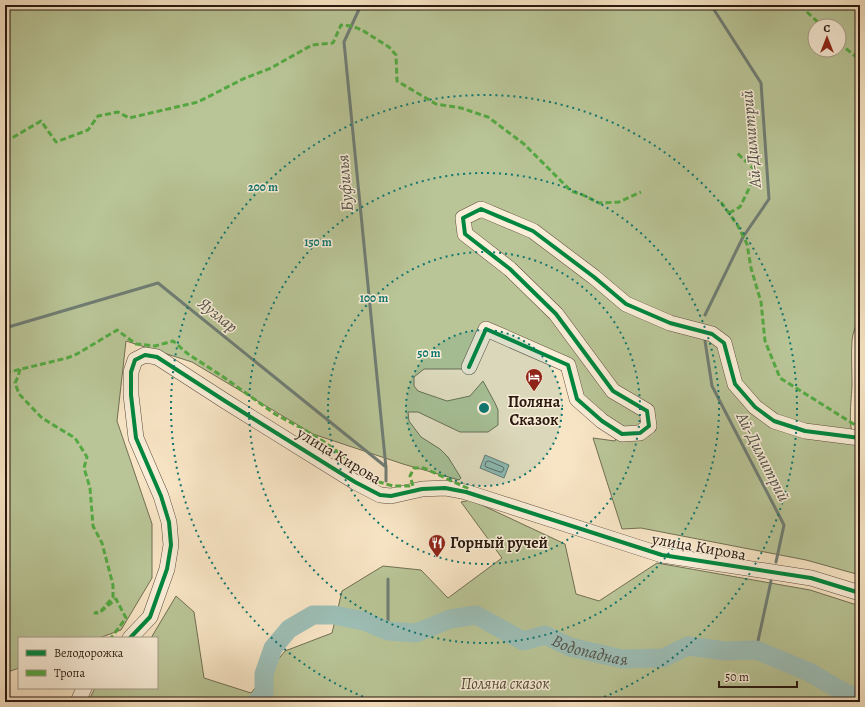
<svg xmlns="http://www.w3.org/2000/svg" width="865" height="707" viewBox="0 0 865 707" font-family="Alegreya,serif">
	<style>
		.green { fill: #b9c597; stroke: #716f54; fill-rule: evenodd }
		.water { fill: #9dbfb7; stroke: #6f7d74 }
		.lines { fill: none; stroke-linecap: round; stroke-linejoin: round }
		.shore { stroke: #636c64; stroke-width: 1 }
		.stream { stroke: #6f7d74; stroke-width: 3 }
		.river { stroke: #9dbfb7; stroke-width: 19 }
		.minor-casing { stroke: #5d4c3d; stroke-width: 16 }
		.minor { stroke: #faeed9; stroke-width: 15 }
		.quiet { stroke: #53a942; stroke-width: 3; stroke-dasharray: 6 3; stroke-linecap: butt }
		.cycleway-casing { stroke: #faeed9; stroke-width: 6 }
		.cycleway { stroke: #00873e; stroke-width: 4 }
		.ring { fill: none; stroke: #0f766e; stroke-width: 2; stroke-dasharray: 2 4 }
		.labels { text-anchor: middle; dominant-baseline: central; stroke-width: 3; stroke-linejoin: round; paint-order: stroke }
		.poi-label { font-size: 16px; font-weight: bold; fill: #291910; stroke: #faeed9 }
		.street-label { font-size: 16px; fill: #291910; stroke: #faeed9 }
		.park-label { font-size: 16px; font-style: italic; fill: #544d38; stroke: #faeed9 }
		.water-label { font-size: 17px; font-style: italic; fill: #52534a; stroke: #faeed9 }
		.centre { fill: #0f766e; stroke: #faeed9; stroke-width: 2 }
		.ring-label { font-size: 12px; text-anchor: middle; font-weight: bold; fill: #0f766e; stroke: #faeed9; stroke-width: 3; stroke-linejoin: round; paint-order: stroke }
	</style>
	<rect width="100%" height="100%" fill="#f8e5c5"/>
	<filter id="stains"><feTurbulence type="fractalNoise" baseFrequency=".005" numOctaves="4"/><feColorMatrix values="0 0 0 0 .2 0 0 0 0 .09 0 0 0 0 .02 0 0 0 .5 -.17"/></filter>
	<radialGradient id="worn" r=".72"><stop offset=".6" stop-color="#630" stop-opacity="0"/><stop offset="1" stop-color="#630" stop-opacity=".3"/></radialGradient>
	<!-- green -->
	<path class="green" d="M 5,5 L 860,5 L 860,317 C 856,324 853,332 852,340 C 851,354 852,370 852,384 C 852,399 845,436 860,446 L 860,575 L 806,560 L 641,528 L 622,529 L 593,438 L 615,441 L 621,426 L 580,395 L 570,362 L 487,323 L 465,369 L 424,369 L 414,377 L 414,386 L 418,391 L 447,401 L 470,396 L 483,381 L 495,403 L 498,410 L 498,425 L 488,432 L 460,432 L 418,412 L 408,412 L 409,421 L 421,437 L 440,449 L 448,457 L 461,478 L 459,480 L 403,464 L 313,434 L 192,362 L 126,341 L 117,421 L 152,524 L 152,578 L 121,630 L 99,638 L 19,638 L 19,668 L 5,673 ZM 815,26 L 839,26 L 839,50 L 815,50 Z
		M 471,500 L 565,544 L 576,594 L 599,601 L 657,563 L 810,590 L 860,606 L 860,702 L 88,702 L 95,688 L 157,688 L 157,638 L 151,638 L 176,596 L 194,612 L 204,678 L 251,693 L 285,651 L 332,633 L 342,591 L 383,566 L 421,570 L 448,598 L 502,558 L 461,502 Z"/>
	<!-- water -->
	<path class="water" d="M 485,455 L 509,465 L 504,478 L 480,468 Z"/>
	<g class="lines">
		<!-- shore -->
		<path class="shore" d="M 489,461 L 503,467 L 504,469 L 502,472 L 500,472 L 486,467 L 485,465 L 486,462 Z"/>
		<!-- stream -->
		<path class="stream" d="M 361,5 L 344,42 L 386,468 L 386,481
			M 705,315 L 743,237 L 769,199 L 761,83 L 711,5
			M 5,328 L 158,283 L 386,467
			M 705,341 L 712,386 L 784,525 L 776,562
			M 388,631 L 388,579
			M 756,650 L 771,581"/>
		<!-- river -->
		<path class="river" id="s1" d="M 257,702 L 264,694 L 264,674 L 273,648 L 289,629 L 313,615 L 334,615 L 364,621 L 388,631 L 416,633 L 450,619 L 476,615 L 523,641 L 545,635 L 570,647 L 622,659 L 663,658 L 688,646 L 725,651 L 756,650 L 809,672 L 845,693 L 860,698"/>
		<defs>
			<path id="minor" d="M 469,367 L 486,329 L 568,365 L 577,399 L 602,421 L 622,434 L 640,433 L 649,426 L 647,411 L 613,391 L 556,314 L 510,269 L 465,234 L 463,218 L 481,209 L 533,231 L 594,277 L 626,304 L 670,323 L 712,334 L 724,343 L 735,384 L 755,407 L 774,421 L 805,431 L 860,438
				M 130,638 L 150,617 L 167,569 L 171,545 L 169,522 L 161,496 L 136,438 L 131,395 L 131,372 L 135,360 L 145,355 L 157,357 L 225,401 L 355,482 L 380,495 L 391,496 L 422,489 L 445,488 L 466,492 L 662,555 L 811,578 L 860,593
				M 78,702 L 84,688"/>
		</defs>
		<!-- minor casing -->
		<use href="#minor" class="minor-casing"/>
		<!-- minor -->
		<use href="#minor" class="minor"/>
		<!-- quiet -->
		<path class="quiet" d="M 801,5 L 807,12 L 822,26
			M 839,43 L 860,60
			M 5,142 L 41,121 L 56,142 L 88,130 L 98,116 L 118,112 L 129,118 L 198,102 L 243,79 L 271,68 L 312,45 L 333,43 L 341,25 L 352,26 L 362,30 L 389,47 L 396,55 L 397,81 L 436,104 L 461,108 L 488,117 L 524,144 L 571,191 L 583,195 L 599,203 L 619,202 L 641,192
			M 721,202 L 738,226 L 747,244 L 751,268 L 761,302 L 765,341 L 780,378 L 860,428
			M 729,213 L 740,207 L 757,172 L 736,152
			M 860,343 L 860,348
			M 20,369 L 18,377 L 15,383 L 19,394 L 41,417 L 50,423 L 75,438 L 87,457 L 84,468 L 90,488 L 93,526 L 102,543 L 113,585 L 113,597 L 101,611 L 95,613 L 99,613 L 116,599 L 126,618 L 111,638
			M 5,373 L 67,358 L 77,354 L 117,330 L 136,344 L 155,346 L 173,341 L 188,354 L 222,376 L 275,414 L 303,429 L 323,441 L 353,463 L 372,480 L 393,486 L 413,486 L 410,476 L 414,468 L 424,468 L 469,489
			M 860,518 L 857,524 L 860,528"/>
		<defs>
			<path id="cycleway" d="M 469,367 L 486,329 L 568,365 L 577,399 L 602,421 L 622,434 L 640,433 L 649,426 L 647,411 L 613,391 L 556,314 L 510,269 L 465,234 L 463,218 L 481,209 L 533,231 L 594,277 L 626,304 L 670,323 L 712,334 L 724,343 L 735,384 L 755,407 L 774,421 L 805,431 L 860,438
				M 130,638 L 150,617 L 167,569 L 171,545 L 169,522 L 161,496 L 136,438 L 131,395 L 131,372 L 135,360 L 145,355 L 157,357 L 225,401 L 355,482 L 380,495 L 391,496 L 422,489 L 445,488 L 466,492 L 662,555 L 811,578 L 860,593"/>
		</defs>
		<!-- cycleway casing -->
		<use href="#cycleway" class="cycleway-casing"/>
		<!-- cycleway -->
		<use href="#cycleway" class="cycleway"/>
	</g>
	<!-- distance rings -->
	<circle cx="484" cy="408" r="78" fill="#0f766e" fill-opacity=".12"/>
	<g class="ring">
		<circle cx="484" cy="408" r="78"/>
		<circle cx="484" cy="408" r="156"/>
		<circle cx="484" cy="408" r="235"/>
		<path d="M374 701A313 313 0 1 1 594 701"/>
	</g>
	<!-- icons -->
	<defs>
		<symbol id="hotel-pin" viewBox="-11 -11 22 30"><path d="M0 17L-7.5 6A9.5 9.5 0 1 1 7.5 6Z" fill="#8f2418" stroke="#faeed9"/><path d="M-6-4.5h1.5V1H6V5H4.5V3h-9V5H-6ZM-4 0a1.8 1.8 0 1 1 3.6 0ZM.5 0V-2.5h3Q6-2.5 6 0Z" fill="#fff"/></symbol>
		<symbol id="restaurant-pin" viewBox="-11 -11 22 30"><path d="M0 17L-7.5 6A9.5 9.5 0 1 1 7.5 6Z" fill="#8f2418" stroke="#faeed9"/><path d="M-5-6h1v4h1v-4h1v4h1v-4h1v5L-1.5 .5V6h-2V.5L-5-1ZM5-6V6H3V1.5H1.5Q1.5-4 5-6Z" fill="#fff"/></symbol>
	</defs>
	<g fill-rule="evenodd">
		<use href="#hotel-pin" x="524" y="367" width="20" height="27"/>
		<use href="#restaurant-pin" x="427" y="533" width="20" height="27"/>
	</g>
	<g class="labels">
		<!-- poi labels -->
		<g class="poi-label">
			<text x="534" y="402">Поляна<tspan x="534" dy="18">Сказок</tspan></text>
			<text x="450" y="543" text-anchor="start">Горный ручей</text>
		</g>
		<!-- street labels -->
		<g class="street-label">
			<text transform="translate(339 456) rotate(31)">улица Кирова</text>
			<text transform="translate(699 547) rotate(10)">улица Кирова</text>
		</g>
		<!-- park labels -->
		<g class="park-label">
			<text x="505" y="684">Поляна сказок</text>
		</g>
		<!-- water labels -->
		<g class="water-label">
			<text transform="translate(751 139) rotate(-95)">Ай-Димитрий</text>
			<text transform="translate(345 183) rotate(-95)">Буфилья</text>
			<text transform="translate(218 315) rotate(39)">Яузлар</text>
			<text transform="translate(763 457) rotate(63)">Ай-Димитрий</text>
			<text stroke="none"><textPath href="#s1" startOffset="404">Водопадная</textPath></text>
		</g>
	</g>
	<circle cx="484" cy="408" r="6" class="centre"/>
	<g class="ring-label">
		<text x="263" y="191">200 m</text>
		<text x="318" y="246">150 m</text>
		<text x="374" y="302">100 m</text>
		<text x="429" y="357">50 m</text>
	</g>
	<!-- margin -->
	<rect width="865" height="707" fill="none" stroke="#f8e5c5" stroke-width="20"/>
	<rect x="6" y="6" width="853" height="695" fill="none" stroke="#291910" stroke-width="2"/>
	<rect x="10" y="10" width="845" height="687" fill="none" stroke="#291910"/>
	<!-- legend -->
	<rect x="18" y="637" width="140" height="52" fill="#faeed9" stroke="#a69989"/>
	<rect x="26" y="650" width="20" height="6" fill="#00873e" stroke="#a69989"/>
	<text x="54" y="657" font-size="12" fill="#291910">Велодорожка</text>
	<rect x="26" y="670" width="20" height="6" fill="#53a942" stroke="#a69989"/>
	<text x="54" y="677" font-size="12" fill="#291910">Тропа</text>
	<!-- north arrow -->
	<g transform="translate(827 38)"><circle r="19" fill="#faeed9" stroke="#a69989"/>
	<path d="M0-3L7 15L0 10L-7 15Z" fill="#8f2418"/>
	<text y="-6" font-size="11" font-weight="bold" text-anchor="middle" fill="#291910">С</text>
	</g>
	<!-- scale -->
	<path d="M719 681v6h78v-6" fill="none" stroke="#291910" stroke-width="2"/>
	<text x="725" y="681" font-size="12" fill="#291910" stroke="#faeed9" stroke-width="3" paint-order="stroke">50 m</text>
	<rect width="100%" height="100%" filter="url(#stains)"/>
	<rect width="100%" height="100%" fill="url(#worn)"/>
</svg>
